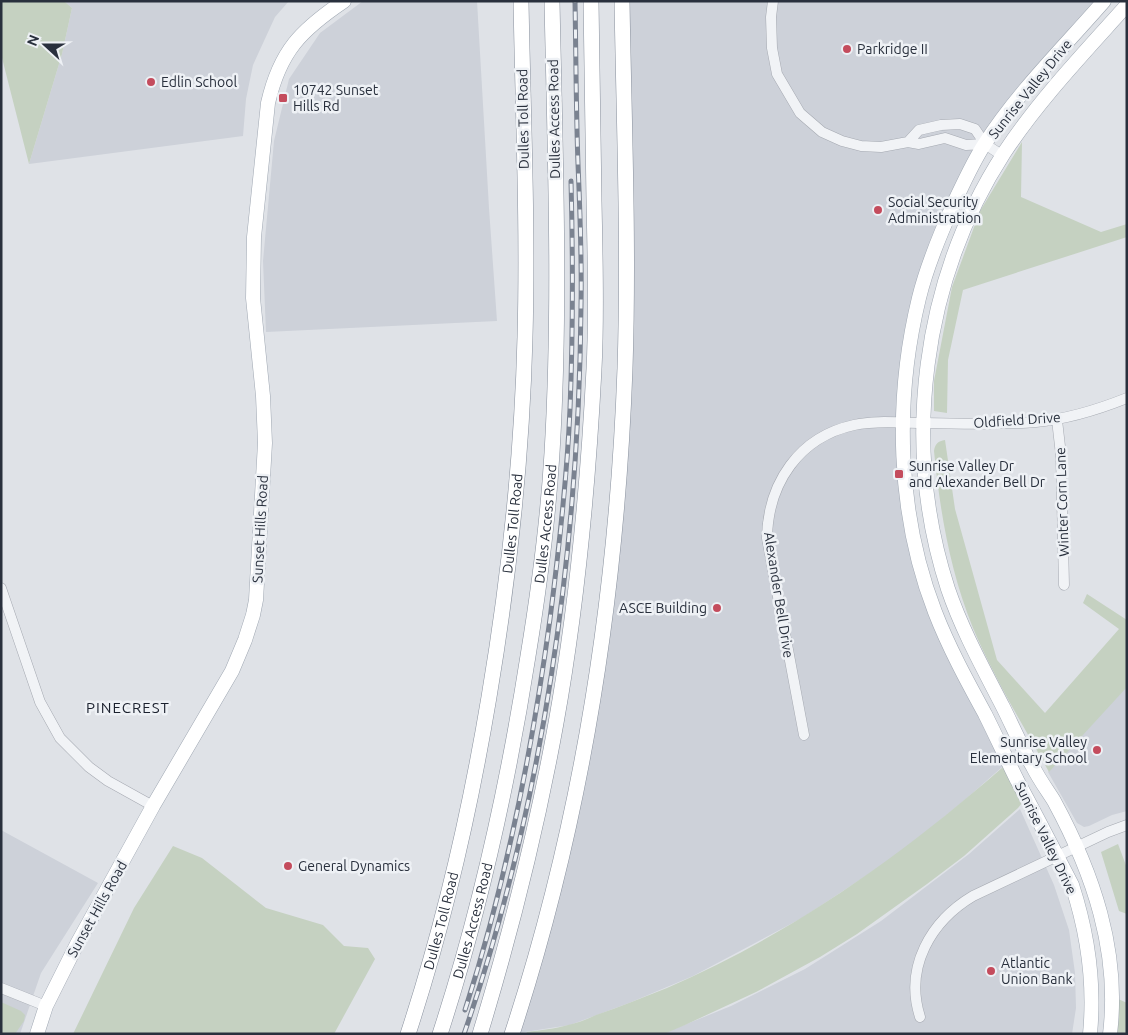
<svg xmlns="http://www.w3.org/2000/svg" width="1128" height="1035" viewBox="0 0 1128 1035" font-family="Ubuntu,sans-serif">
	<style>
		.built { fill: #cdd1d9 }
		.green { fill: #c5d1c1 }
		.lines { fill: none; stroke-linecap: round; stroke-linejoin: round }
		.minor-casing { stroke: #a5a9b1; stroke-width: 11 }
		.major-casing { stroke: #9fa7b2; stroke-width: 15 }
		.highway-casing { stroke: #88909d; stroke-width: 16 }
		.minor { stroke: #f1f3f6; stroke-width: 10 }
		.major { stroke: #fff; stroke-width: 14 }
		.highway { stroke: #fff; stroke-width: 15 }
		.rail-casing { stroke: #7a8290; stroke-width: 5 }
		.rail { stroke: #eef1f5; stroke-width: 3; stroke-dasharray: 9; stroke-linecap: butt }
		.poi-dot { fill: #c44c5d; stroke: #eef1f5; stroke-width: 2 }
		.labels { text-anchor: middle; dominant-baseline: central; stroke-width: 5; stroke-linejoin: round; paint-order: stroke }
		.poi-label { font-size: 14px; fill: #29303d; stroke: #eef1f5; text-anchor: start }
		.street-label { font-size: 14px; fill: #29303d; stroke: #eef1f5 }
		.neighbourhood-label { font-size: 15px; letter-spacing: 1px; fill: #1b212e; stroke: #eef1f5 }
	</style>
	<rect width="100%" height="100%" fill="#dfe2e7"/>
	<!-- built -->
	<path class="built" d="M 64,1 L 289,1 L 275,17 L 253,65 L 246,99 L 243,136 L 29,164 L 62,54 L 72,8 Z
		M 363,1 L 477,1 L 489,208 L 497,321 L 266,332 L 263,261 L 274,141 L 289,79 L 320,33 Z
		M 624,1 L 1098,1 L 985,144 L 914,318 L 904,467 L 923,573 L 1010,760 L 967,798 L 902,852 L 802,918 L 693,976 L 629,1003 L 570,1025 L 512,1034 L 545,916 L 597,672 L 626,373 Z
		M 1127,686 L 1127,811 L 1112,815 L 1089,826 L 1084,827 L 1077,823 L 1048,772 Z
		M 1020,809 L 1054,885 L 1069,930 L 1075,973 L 1076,1008 L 1072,1034 L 662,1034 L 731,1006 L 805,969 L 881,921 L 969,854 Z
		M 1,830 L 98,883 L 41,973 L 20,1034 L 1,1034 Z"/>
	<!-- green -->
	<path class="green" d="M 1,1 L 64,1 L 72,8 L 62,54 L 29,164 L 1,54 Z
		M 1022,142 L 1021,197 L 1101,232 L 1127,224 L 1127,237 L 963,290 L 948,360 L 947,413 L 934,411 L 934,381 L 952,287 L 980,211 Z
		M 945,440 L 955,509 L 997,660 L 1045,713 L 1119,629 L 1083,603 L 1087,594 L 1127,620 L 1127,687 L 1049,772 C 1023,725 994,678 973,628 C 950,571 940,512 934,451 C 935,444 938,441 945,440 Z
		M 1003,767 L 1022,803 L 1018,808 L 964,856 L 927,884 L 857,934 L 820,957 L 756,992 L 685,1025 L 664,1034 L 526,1034 L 527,1032 C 540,1030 555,1029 568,1025 C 578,1023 587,1019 596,1015 C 620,1007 643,997 667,988 C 793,933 900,857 1003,767 Z
		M 1118,844 L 1127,868 L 1127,914 L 1119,911 L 1101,852 Z
		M 173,846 L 202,858 L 266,908 L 323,925 L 344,946 L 368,948 L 375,959 L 334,1034 L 73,1034 L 134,908 Z
		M 1116,998 L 1127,1003 L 1127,1034 L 1115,1034 Z
		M 1,1002 L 21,1011 L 25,1015 L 24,1021 L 15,1034 L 1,1034 Z"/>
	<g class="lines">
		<defs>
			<path id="minor" d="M 773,1 L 771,17 L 772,48 L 777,74 L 800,113 L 822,132 L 842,141 L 861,146 L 881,147 L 908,142 L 919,144 L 945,138 L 966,145 L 985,144
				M 908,142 L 919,130 L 941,125 L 960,124 L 975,129 L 985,144 L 1003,156
				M 1057,420 L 1061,455 L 1064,585
				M 1,588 L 40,702 L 60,738 L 89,767 L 108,781 L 153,806
				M 804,735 L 767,538 C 768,483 799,437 854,425 C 876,420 900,423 922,423 C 960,424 998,425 1036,422 C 1068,419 1097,410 1127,398
				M 1,988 L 46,1006
				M 920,1017 C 904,967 931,921 973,896 L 1108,832 L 1127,825"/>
			<path id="major" d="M 37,1034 L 46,1006 L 77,944 L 153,806 L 232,671 L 245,640 L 253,615 L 256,600 L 265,443 L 263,396 L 253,298 L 254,237 L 268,103 C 280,51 301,30 344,1
				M 1090,1034 C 1095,982 1088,934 1072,885 C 1054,850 1036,815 1017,780 C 1006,758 996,736 985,714 C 967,681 949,648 935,612 C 897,514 894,400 919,298 C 927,265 941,232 955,201 C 964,182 973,162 984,145 C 1017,93 1064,47 1104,1
				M 1110,1034 C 1120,951 1093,873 1054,801 C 1047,790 1039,779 1033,767 C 1022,748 1013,727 1003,707 C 983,668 962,630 948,589 C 901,445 922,280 1004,153 C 1039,100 1084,53 1127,5"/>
			<g id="highway">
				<path id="s1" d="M 408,1034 C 444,924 470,811 489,697 C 509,578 522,458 525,337 C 528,225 523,113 521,1"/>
				<path id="s2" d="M 440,1034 C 480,911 508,784 528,656 C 539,589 548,521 552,453 C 561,302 555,152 552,1"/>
				<path d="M 480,1034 C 511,932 537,828 556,723 C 577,606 588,487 594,369 C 597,313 595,256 594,201 C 593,134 592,68 591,1"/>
				<path d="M 512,1034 C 582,820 617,593 625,368 C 629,246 624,124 622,1"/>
			</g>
		</defs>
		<!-- minor casing -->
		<use href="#minor" class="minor-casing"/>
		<!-- major casing -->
		<use href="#major" class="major-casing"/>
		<!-- highway casing -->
		<use href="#highway" class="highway-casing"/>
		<!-- minor -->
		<use href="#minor" class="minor"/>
		<!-- major -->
		<use href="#major" class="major"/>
		<!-- highway -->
		<use href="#highway" class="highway"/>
		<defs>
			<path id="rail" d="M 465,1010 C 506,883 532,751 550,619 C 559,549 567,479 570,409 C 573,333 573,257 571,181
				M 464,1034 C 543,806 579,547 581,306 C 582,258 580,211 578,164 C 576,110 576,55 575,1"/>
		</defs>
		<!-- rail casing -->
		<use href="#rail" class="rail-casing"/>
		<!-- rail -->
		<use href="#rail" class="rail"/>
	</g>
	<!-- markers -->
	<g class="poi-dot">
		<circle cx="847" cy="49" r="5"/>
		<circle cx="151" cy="82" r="5"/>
		<rect x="278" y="93" width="10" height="10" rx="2.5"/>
		<circle cx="878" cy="210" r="5"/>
		<rect x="894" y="469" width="10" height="10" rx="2.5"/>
		<circle cx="717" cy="608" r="5"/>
		<circle cx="1097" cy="750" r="5"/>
		<circle cx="288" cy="866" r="5"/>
		<circle cx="991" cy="971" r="5"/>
	</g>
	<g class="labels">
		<!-- poi labels -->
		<g class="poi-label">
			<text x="857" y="49">Parkridge II</text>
			<text x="161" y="82">Edlin School</text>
			<text x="293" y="90">10742 Sunset<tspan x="293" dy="16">Hills Rd</tspan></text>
			<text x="888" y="202">Social Security<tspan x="888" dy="16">Administration</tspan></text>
			<text x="909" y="466">Sunrise Valley Dr<tspan x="909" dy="16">and Alexander Bell Dr</tspan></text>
			<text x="707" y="608" text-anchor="end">ASCE Building</text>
			<text x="1087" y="742" text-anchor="end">Sunrise Valley<tspan x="1087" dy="16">Elementary School</tspan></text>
			<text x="298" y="866">General Dynamics</text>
			<text x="1001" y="963">Atlantic<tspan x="1001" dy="16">Union Bank</tspan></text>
		</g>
		<!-- street labels -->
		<g class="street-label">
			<text transform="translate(1030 89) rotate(-51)">Sunrise Valley Drive</text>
			<text transform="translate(523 119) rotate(-91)">Dulles Toll Road</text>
			<text transform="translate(554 119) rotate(-91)">Dulles Access Road</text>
			<text transform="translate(1017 420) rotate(-4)">Oldfield Drive</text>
			<text transform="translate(1062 502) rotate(-92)">Winter Corn Lane</text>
			<text stroke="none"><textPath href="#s1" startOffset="522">Dulles Toll Road</textPath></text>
			<text stroke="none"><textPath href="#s2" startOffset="522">Dulles Access Road</textPath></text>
			<text transform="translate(260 529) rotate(-87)">Sunset Hills Road</text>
			<text transform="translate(779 595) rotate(81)">Alexander Bell Drive</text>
			<text transform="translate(1046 838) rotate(64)">Sunrise Valley Drive</text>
			<text transform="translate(97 909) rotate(-61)">Sunset Hills Road</text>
			<text stroke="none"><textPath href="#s1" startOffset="118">Dulles Toll Road</textPath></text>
			<text stroke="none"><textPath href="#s2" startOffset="118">Dulles Access Road</textPath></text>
		</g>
		<!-- neighbourhood labels -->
		<g class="neighbourhood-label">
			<text x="128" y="707">PINECREST</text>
		</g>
	</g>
	<!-- border -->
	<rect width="1128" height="1035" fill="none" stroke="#29303d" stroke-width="5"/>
	<!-- north arrow -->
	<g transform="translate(45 45) rotate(291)" stroke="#eef1f5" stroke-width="4" paint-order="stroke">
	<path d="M0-4L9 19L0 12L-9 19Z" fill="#29303d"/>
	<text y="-8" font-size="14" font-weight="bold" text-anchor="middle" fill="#29303d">N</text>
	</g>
</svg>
